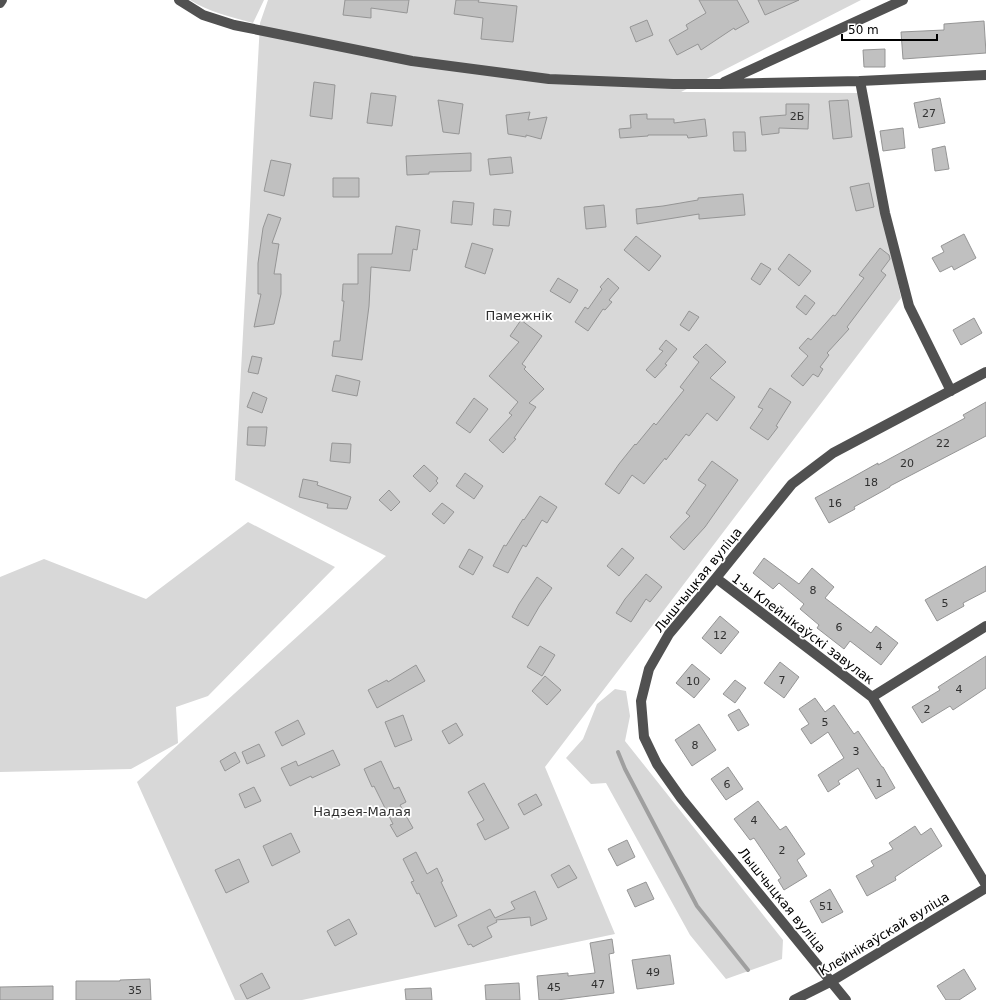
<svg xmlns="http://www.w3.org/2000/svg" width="986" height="1000" viewBox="0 0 986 1000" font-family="'DejaVu Sans',sans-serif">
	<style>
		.green { fill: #d8d8d8 }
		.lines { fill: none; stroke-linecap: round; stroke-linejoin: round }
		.stream { stroke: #9f9f9f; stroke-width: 4 }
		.building { fill: #c0c0c0; stroke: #959595 }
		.minor { stroke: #515151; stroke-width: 10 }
		.labels { text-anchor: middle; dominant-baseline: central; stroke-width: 3.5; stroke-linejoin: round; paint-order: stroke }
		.number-label { font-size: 11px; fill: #303030 }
		.park-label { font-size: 13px; fill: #2f2f2f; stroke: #fff }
		.street-label { font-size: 13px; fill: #000; stroke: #fff }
	</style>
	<rect width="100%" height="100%" fill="#fff"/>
	<!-- green -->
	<path class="green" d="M 190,0 L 264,0 L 253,23 C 231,17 209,12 190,0 Z
		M 268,0 L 861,0 L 681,92 L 859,93 L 901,298 L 545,767 L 615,934 L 302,1000 L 235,1000 L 137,782 L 386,556 L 235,480 L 260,23 Z
		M 248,522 L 335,567 L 208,696 L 176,707 L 178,743 L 131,769 L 0,772 L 0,577 L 44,559 L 146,599 Z
		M 615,689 L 626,691 L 630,716 L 625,741 L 783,940 L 782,959 L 726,979 L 690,935 L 606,783 L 591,784 L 566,758 L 583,739 L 597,704 Z"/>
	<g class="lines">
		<!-- stream -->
		<path class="stream" d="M 618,752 L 625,769 L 697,906 L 748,970"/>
	</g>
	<!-- building -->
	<path class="building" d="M 345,0 L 409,0 L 407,13 L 371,8 L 371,18 L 343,15 Z
		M 456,0 L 479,0 L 478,2 L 517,6 L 513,42 L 481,39 L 483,18 L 454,14 Z
		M 699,0 L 737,0 L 749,22 L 735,30 L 734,28 L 701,50 L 698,44 L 677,55 L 669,40 L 688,29 L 686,25 L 706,13 Z
		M 758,0 L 799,0 L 765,15 Z
		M 647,20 L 653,35 L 636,42 L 630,27 Z
		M 984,21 L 986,53 L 903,59 L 901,32 L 944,30 L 944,24 Z
		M 885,49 L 885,67 L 864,67 L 863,50 Z
		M 314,82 L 335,85 L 332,119 L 310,116 Z
		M 371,93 L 396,96 L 392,126 L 367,123 Z
		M 940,98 L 945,123 L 919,128 L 914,103 Z
		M 438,100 L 463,104 L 459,134 L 443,132 Z
		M 848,100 L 852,137 L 833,139 L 829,101 Z
		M 786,104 L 809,104 L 808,129 L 779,128 L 779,133 L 762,135 L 760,117 L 786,115 Z
		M 530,112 L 528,120 L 547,117 L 541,139 L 526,135 L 526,137 L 508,134 L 506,115 Z
		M 647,114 L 647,119 L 674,119 L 674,123 L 705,119 L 707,136 L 688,138 L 687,135 L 648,135 L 648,136 L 620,138 L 619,129 L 631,128 L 630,115 Z
		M 903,128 L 905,148 L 883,151 L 880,131 Z
		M 733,132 L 745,132 L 746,151 L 734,151 Z
		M 945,146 L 949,169 L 935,171 L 932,149 Z
		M 471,153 L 471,171 L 429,172 L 429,174 L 407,175 L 406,156 Z
		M 511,157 L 513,173 L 490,175 L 488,159 Z
		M 271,160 L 291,164 L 284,196 L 264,191 Z
		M 333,178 L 359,178 L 359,197 L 333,197 Z
		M 869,183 L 874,207 L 856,211 L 850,187 Z
		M 743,194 L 745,215 L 699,219 L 699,214 L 637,224 L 636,209 L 663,206 L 698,200 L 698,198 Z
		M 453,201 L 474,203 L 472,225 L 451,223 Z
		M 604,205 L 606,227 L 586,229 L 584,207 Z
		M 494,209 L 511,211 L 509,226 L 493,225 Z
		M 268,214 L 281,218 L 272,243 L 279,244 L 274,274 L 281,274 L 281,294 L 274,324 L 254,327 L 261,294 L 258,294 L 258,263 L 263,228 Z
		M 396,226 L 420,230 L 417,250 L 413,249 L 410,271 L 371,267 L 369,306 L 362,360 L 332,356 L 334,341 L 340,341 L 344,301 L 342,301 L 343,284 L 358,284 L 358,254 L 392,254 Z
		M 964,234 L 976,258 L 954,270 L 952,266 L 940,272 L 932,258 L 944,252 L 941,246 Z
		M 636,236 L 661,256 L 649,271 L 624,250 Z
		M 472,243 L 493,249 L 485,274 L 465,267 Z
		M 880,248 L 889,255 L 890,259 L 881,271 L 886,275 L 847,327 L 849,329 L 827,353 L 829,355 L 820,367 L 823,369 L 818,377 L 813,374 L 803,386 L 791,376 L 808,356 L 799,348 L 808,338 L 811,340 L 833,315 L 835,316 L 864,278 L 859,275 Z
		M 789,254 L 811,271 L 799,286 L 778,269 Z
		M 761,263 L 771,269 L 760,285 L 751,279 Z
		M 558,278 L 578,290 L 570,303 L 550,291 Z
		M 608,278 L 619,288 L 609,300 L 612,302 L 605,310 L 603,309 L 588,331 L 575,322 L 585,307 L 588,309 L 602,289 L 600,287 Z
		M 805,295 L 815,303 L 806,315 L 796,307 Z
		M 689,311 L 699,317 L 689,331 L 680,325 Z
		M 974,318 L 982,333 L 961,345 L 953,330 Z
		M 521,320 L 542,336 L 522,364 L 526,367 L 524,369 L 544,389 L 529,403 L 536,407 L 514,438 L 516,439 L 503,453 L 489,440 L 512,415 L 509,413 L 518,402 L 489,376 L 519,342 L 510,336 Z
		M 666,340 L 677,349 L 665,364 L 667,365 L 655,378 L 646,370 L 663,351 L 659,349 Z
		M 706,344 L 726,362 L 710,378 L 735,397 L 717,421 L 707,413 L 689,436 L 686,434 L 666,460 L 665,458 L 644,484 L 632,475 L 619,494 L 605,484 L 619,464 L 635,444 L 636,445 L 654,423 L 656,425 L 684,390 L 680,387 L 699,362 L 693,357 Z
		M 252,356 L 262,358 L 258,374 L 248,372 Z
		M 336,375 L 360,381 L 357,396 L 332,391 Z
		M 770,388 L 791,402 L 776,426 L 778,427 L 768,440 L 750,428 L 763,409 L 758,407 Z
		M 253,392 L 267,398 L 262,413 L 247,407 Z
		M 474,398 L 488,409 L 470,433 L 456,423 Z
		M 986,402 L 986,436 L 890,486 L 890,487 L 854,507 L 855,509 L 829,523 L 815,498 L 853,477 L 878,463 L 878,465 L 965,418 L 963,415 Z
		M 248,427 L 267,427 L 265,446 L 247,445 Z
		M 332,443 L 351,444 L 350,463 L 330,461 Z
		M 712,461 L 738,480 L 705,527 L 684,550 L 670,537 L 690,516 L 686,513 L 706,485 L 698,480 Z
		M 424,465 L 438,478 L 436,481 L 438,483 L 430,492 L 413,476 Z
		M 465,473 L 483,486 L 474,499 L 456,486 Z
		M 303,479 L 318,482 L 317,485 L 351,497 L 347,509 L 327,508 L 328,504 L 299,497 Z
		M 389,490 L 400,502 L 391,511 L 379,500 Z
		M 540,496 L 557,507 L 547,523 L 542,520 L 526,547 L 523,545 L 508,573 L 493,566 L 504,545 L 506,546 L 523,519 L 524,520 Z
		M 442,503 L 454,512 L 444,524 L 432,514 Z
		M 622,548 L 634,558 L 619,576 L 607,566 Z
		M 469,549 L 483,557 L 473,575 L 459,567 Z
		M 764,558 L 799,584 L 812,568 L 834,587 L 825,598 L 871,633 L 876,626 L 898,643 L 881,665 L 850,641 L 844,649 L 817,628 L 819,625 L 800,609 L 804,604 L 779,583 L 773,589 L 753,573 Z
		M 986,566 L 986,591 L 963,603 L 964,606 L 937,621 L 925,600 Z
		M 646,574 L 662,587 L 650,602 L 646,599 L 631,622 L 616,613 L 625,599 Z
		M 537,577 L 552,588 L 539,607 L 528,626 L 512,617 L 519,604 Z
		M 720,616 L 739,632 L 721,654 L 702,638 Z
		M 540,646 L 555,655 L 542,676 L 527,667 Z
		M 986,656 L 986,688 L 953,710 L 950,706 L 922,723 L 912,707 L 940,690 L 938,687 Z
		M 780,662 L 799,677 L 784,698 L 764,683 Z
		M 692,664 L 710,679 L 694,698 L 676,683 Z
		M 416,665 L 425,681 L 377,708 L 368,690 L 387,680 L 388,682 Z
		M 545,676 L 561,690 L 547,705 L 532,691 Z
		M 735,680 L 746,688 L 735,703 L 723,694 Z
		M 815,698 L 825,712 L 834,705 L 854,734 L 858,731 L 882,767 L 883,767 L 895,788 L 876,799 L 858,768 L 838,781 L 840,784 L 828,792 L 818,775 L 844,758 L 828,732 L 811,744 L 801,729 L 809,724 L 799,709 Z
		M 739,709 L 749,725 L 738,731 L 728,715 Z
		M 403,715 L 412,740 L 395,747 L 385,722 Z
		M 298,720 L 305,734 L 282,746 L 275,732 Z
		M 456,723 L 463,735 L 449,744 L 442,731 Z
		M 699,724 L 716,750 L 692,766 L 675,740 Z
		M 259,744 L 265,756 L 247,764 L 242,752 Z
		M 333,750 L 340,765 L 312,778 L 311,776 L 290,786 L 281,768 L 296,761 L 298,766 Z
		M 235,752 L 240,762 L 225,771 L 220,761 Z
		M 381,761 L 394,789 L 399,787 L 406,802 L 400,805 L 413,828 L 397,837 L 390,825 L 393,824 L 374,786 L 372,787 L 364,769 Z
		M 728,767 L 743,789 L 726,800 L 711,779 Z
		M 484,783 L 509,828 L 485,840 L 477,824 L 484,820 L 468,792 Z
		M 254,787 L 261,801 L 245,808 L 239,794 Z
		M 536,794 L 542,805 L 524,815 L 518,804 Z
		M 758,801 L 780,830 L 786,826 L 805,854 L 797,860 L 807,876 L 784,890 L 778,880 L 781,878 L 754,838 L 750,840 L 734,819 Z
		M 915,826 L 921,835 L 931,828 L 942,846 L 895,877 L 896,880 L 867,896 L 856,876 L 874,866 L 871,861 L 893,849 L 889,843 Z
		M 291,833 L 300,852 L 272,866 L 263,846 Z
		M 627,840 L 635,857 L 617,866 L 608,849 Z
		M 416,852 L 427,874 L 437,868 L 443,881 L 441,882 L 457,916 L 435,927 L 419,893 L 417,894 L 411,882 L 414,881 L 403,859 Z
		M 239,859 L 249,882 L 226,893 L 215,870 Z
		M 569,865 L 577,878 L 558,888 L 551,875 Z
		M 646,882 L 654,899 L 635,907 L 627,890 Z
		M 830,889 L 843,912 L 822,923 L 810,901 Z
		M 535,891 L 547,919 L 531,926 L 530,917 L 496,920 L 497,922 L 487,927 L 492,937 L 473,947 L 471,944 L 468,945 L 458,925 L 490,909 L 495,918 L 515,909 L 511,902 Z
		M 349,919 L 357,934 L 335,946 L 327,931 Z
		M 612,939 L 614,953 L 609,954 L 614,993 L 557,1000 L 539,1000 L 537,976 L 568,973 L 568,976 L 595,973 L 590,943 Z
		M 670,955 L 674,984 L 637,989 L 632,960 Z
		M 964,969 L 976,989 L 959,1000 L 946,1000 L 937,986 Z
		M 262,973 L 270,988 L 247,999 L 240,985 Z
		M 150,979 L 151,1000 L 76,1000 L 76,981 L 120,981 L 120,980 Z
		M 519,983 L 520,1000 L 486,1000 L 485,985 Z
		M 53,986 L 53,1000 L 0,1000 L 0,987 Z
		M 431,988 L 432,1000 L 406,1000 L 405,989 Z"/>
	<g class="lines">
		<!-- minor -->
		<path class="minor" d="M 179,0 L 203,15 L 234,25 L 412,61 L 549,79 L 673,84 L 720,84 L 860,81 L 986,75
			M 0,3 L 2,0
			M 860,81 L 885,213 L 909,306 L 951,391
			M 724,82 L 903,0
			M 716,578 L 872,697 L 986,885
			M 872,697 L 986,626
			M 794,1000 L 832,981 L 986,888
			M 846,1000 L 681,798 L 657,764 L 644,737 L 641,701 L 649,669 L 669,634 L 716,578 L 792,484 L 833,453 L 986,372"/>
	</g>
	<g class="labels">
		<!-- number labels -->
		<g class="number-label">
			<text x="929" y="113">27</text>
			<text x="797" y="116">2Б</text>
			<text x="943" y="443">22</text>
			<text x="907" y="463">20</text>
			<text x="871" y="482">18</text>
			<text x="835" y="503">16</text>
			<text x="813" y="590">8</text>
			<text x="945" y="603">5</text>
			<text x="839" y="627">6</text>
			<text x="720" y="635">12</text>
			<text x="879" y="646">4</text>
			<text x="782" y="680">7</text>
			<text x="693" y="681">10</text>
			<text x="959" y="689">4</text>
			<text x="927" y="709">2</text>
			<text x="825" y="722">5</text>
			<text x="695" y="745">8</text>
			<text x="856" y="751">3</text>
			<text x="879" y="783">1</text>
			<text x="727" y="784">6</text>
			<text x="754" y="820">4</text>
			<text x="782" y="850">2</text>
			<text x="826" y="906">51</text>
			<text x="653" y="972">49</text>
			<text x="598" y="984">47</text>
			<text x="554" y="987">45</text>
			<text x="135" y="990">35</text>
		</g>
		<!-- park labels -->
		<g class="park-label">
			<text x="519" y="315">Памежнік</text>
			<text x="362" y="811">Надзея-Малая</text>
		</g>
		<!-- street labels -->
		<g class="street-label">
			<text transform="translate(698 580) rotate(-51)">Лышчыцкая вуліца</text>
			<text transform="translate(803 629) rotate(37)">1-ы Клейнікаўскі завулак</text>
			<text transform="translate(782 900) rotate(51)">Лышчыцкая вуліца</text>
			<text transform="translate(884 934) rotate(-31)">Клейнікаўскай вуліца</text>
		</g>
	</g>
	<!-- scale -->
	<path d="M842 34v6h95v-6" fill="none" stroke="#000000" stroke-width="2"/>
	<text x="848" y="34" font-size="12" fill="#000000" stroke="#ffffff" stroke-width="3" paint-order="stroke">50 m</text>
</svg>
